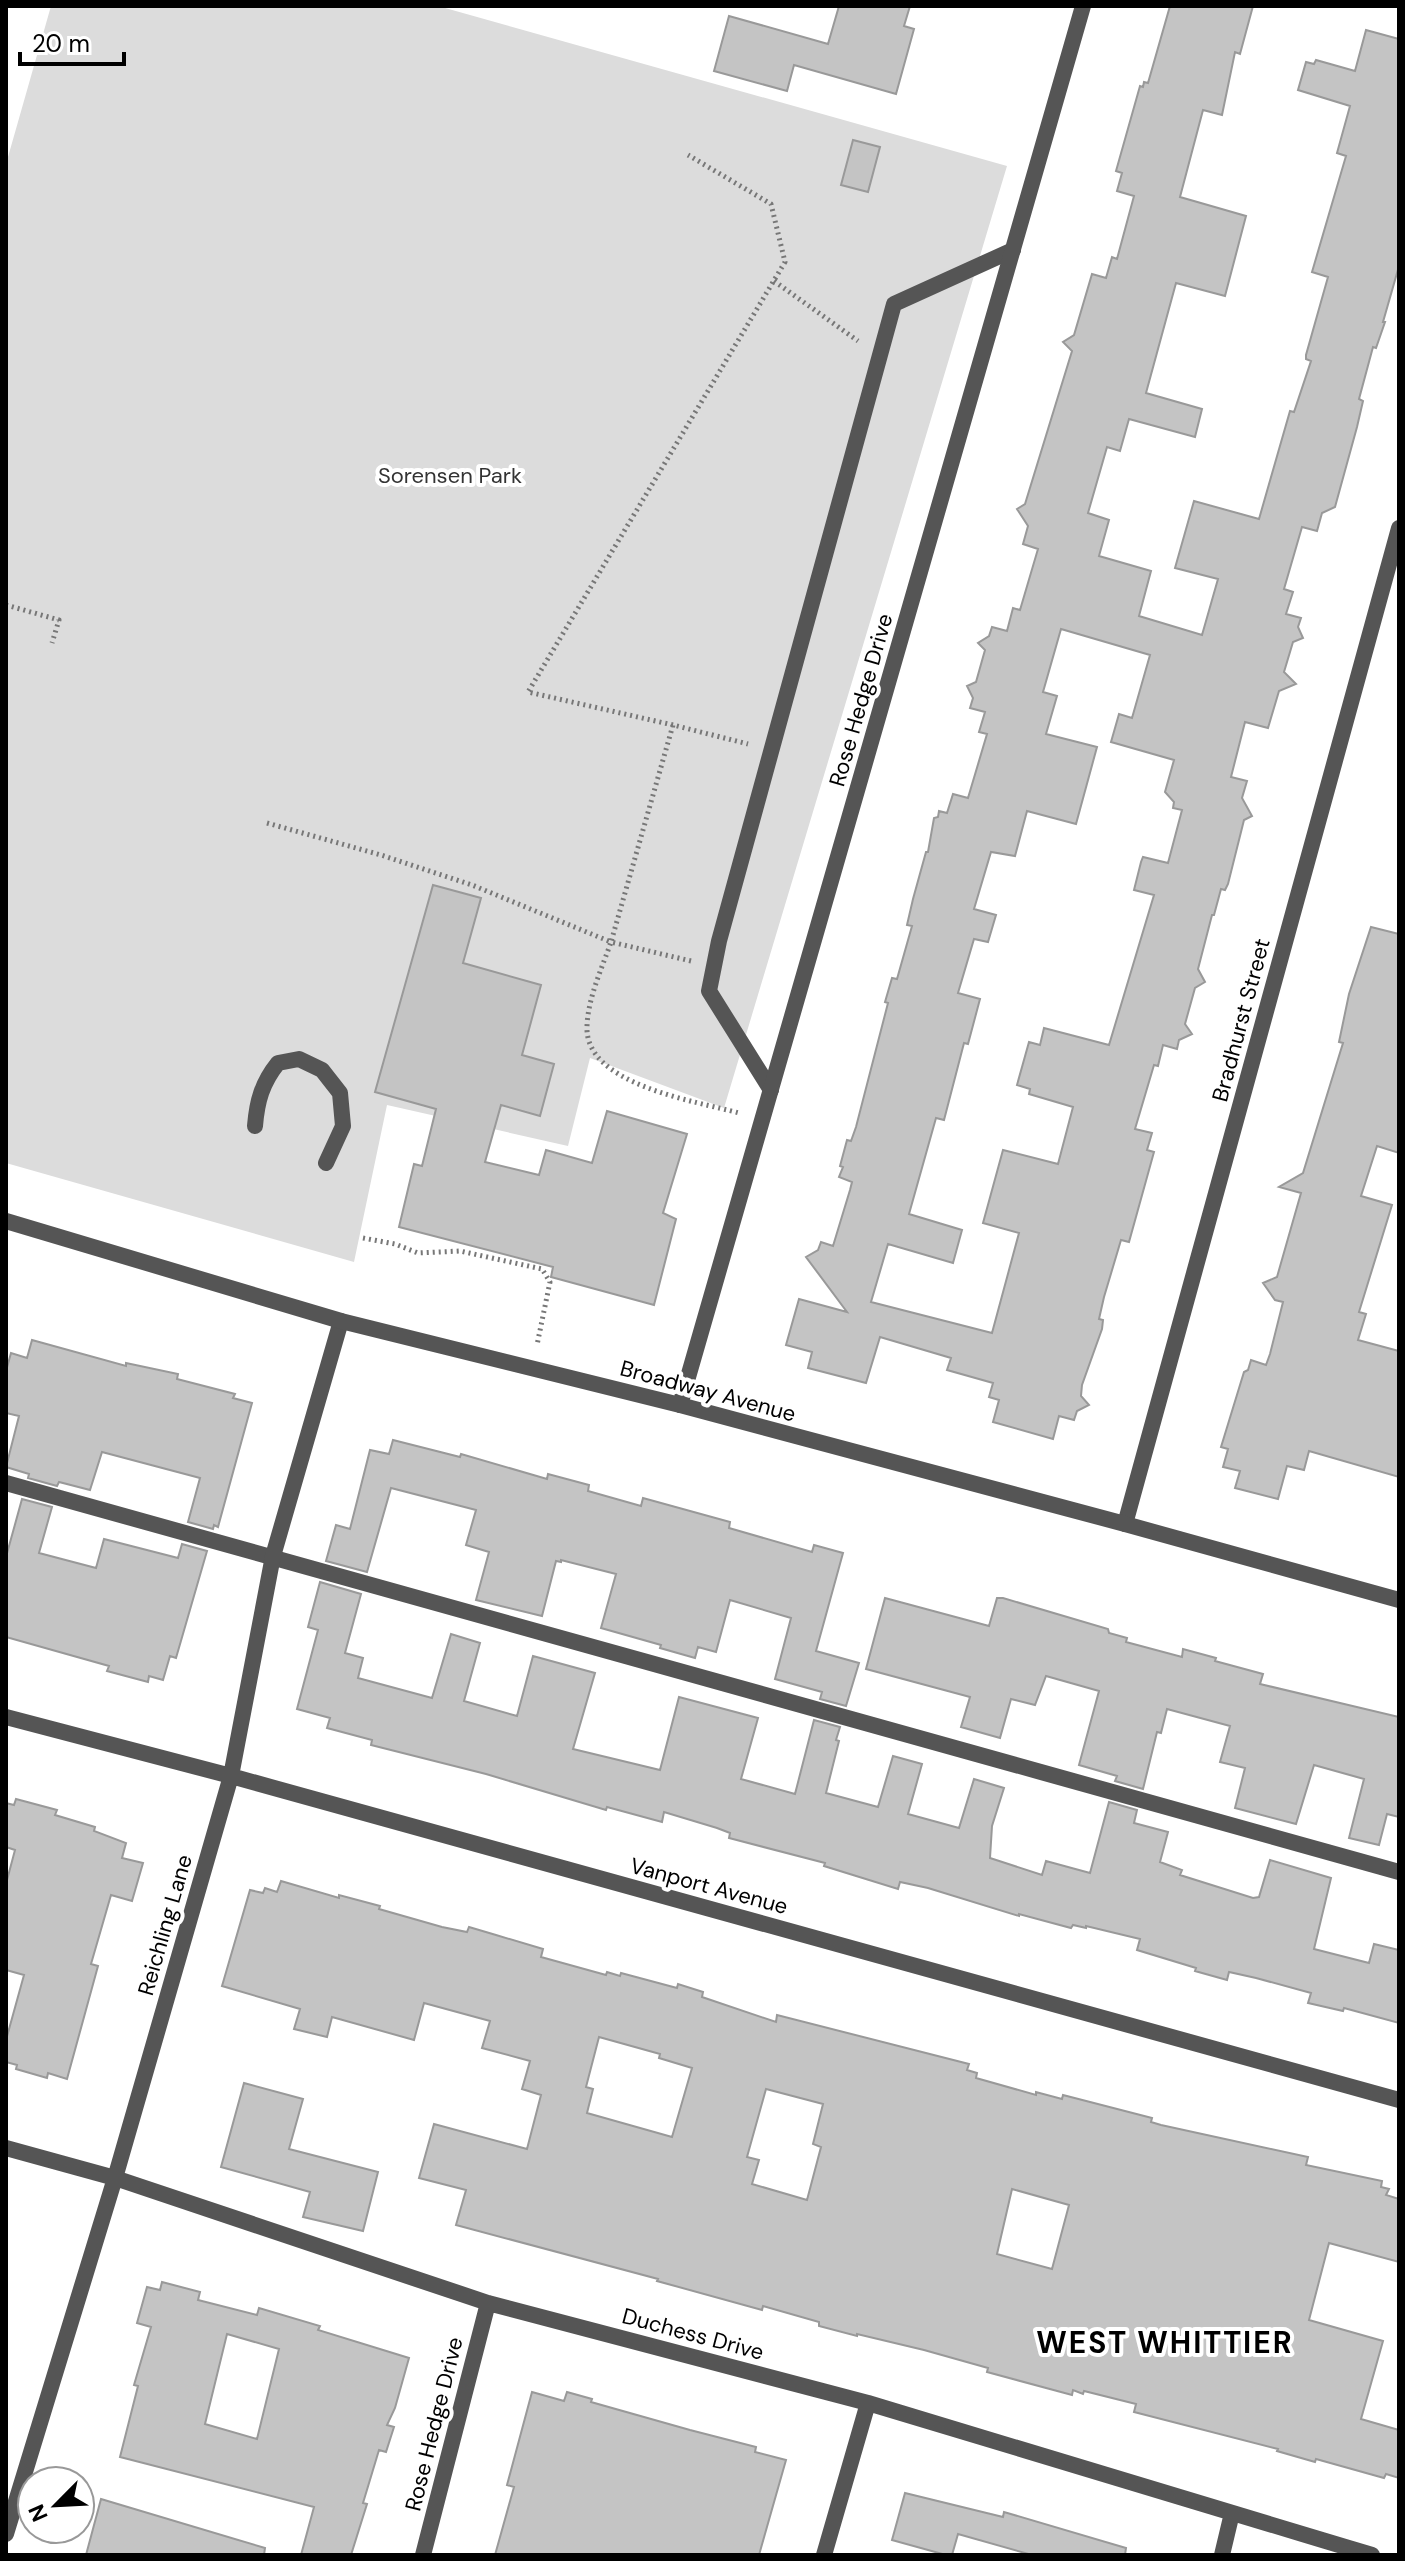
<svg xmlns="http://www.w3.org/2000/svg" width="1405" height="2561" viewBox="0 0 1405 2561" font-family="'DM Sans',sans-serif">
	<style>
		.green { fill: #dcdcdc }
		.building { fill: #c4c4c4; stroke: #999; stroke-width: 2; fill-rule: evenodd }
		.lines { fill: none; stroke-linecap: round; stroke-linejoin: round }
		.path { stroke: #777; stroke-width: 5; stroke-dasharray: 2 4; stroke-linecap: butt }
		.service { stroke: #555; stroke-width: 16 }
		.minor { stroke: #555; stroke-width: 16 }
		.tertiary { stroke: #555; stroke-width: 16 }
		.labels { text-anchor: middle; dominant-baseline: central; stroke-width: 8; stroke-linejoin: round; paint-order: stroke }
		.park-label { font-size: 22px; fill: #333; stroke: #fff }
		.street-label { font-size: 22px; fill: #000; stroke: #fff }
		.district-label { font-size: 30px; font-weight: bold; letter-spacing: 2px; fill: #000; stroke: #fff }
	</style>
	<rect width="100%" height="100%" fill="#fff"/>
	<!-- green -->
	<path class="green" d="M 51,6 L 438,6 L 1007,166 L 724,1108 L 590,1058 L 568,1146 L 387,1105 L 354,1262 L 6,1163 L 6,164 Z"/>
	<!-- building -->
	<path class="building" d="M 839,6 L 910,6 L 904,26 L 914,29 L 896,94 L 794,65 L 787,91 L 714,71 L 729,16 L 828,44 Z
		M 1170,6 L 1253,6 L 1240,54 L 1235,52 L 1222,115 L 1203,110 L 1180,197 L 1246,216 L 1225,296 L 1176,283 L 1146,393 L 1202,409 L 1195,437 L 1129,419 L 1120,451 L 1107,447 L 1088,513 L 1109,520 L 1099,556 L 1151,571 L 1139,616 L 1202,635 L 1218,579 L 1175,568 L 1194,501 L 1259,519 L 1290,411 L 1294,412 L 1311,361 L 1306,359 L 1306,355 L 1328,277 L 1312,272 L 1346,156 L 1337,153 L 1350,106 L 1298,90 L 1306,62 L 1314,64 L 1316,60 L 1355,71 L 1366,30 L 1399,39 L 1399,266 L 1383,322 L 1385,322 L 1376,348 L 1373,347 L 1359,399 L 1363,401 L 1357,427 L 1335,507 L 1322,513 L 1317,531 L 1302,527 L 1284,589 L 1293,592 L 1286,614 L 1301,618 L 1298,627 L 1303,638 L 1293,642 L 1284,672 L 1296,684 L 1279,691 L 1268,728 L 1245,722 L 1231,777 L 1247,781 L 1242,798 L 1252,816 L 1244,820 L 1228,884 L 1225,890 L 1221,889 L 1214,915 L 1212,915 L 1198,969 L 1205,982 L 1195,988 L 1185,1024 L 1192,1034 L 1179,1040 L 1177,1049 L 1163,1045 L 1158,1066 L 1154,1065 L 1135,1129 L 1152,1133 L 1147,1150 L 1154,1152 L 1129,1242 L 1121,1240 L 1104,1297 L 1099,1319 L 1103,1320 L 1102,1329 L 1082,1385 L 1081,1396 L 1089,1405 L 1077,1411 L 1074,1420 L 1059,1416 L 1053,1439 L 993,1422 L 999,1400 L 989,1397 L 993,1383 L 947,1370 L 951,1358 L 880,1337 L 866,1383 L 808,1368 L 812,1352 L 786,1345 L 799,1299 L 847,1312 L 806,1257 L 818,1250 L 821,1242 L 833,1246 L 850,1190 L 852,1182 L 839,1177 L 843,1167 L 840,1166 L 847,1140 L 851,1141 L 856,1127 L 888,1003 L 885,1002 L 892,978 L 897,979 L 912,926 L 907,925 L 913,899 L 926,852 L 928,852 L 934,818 L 938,817 L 939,811 L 947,813 L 953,794 L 968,798 L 987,734 L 979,732 L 985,712 L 970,708 L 973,698 L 967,686 L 976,682 L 985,650 L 978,643 L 989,636 L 992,627 L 1007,631 L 1013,608 L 1020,610 L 1038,549 L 1023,544 L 1028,526 L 1017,509 L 1025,504 L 1072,351 L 1063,342 L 1074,335 L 1092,274 L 1106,278 L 1112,257 L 1117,259 L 1134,196 L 1117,191 L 1122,173 L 1116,171 L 1140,86 L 1143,87 L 1144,82 L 1148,83 ZM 1061,629 L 1150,655 L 1132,718 L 1119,714 L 1111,742 L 1174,760 L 1165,792 L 1174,802 L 1173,808 L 1182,810 L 1168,863 L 1143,857 L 1141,862 L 1134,890 L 1154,895 L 1109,1045 L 1044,1028 L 1040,1045 L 1029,1042 L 1017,1085 L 1030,1089 L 1029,1094 L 1073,1107 L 1058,1164 L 1003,1150 L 983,1223 L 1019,1233 L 992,1333 L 871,1302 L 888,1244 L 953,1263 L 962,1230 L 909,1214 L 936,1118 L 944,1120 L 964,1043 L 968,1044 L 980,999 L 958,993 L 974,939 L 988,942 L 996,915 L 974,909 L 991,852 L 1015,856 L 1027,811 L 1076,824 L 1097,747 L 1046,734 L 1057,696 L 1043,692 Z
		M 853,140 L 880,147 L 868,192 L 841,185 Z
		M 433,885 L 481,898 L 463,963 L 541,985 L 522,1055 L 554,1064 L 540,1116 L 501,1105 L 485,1162 L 539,1175 L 546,1150 L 592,1163 L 607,1111 L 687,1134 L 663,1213 L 676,1219 L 654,1305 L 551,1277 L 553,1267 L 399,1227 L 414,1164 L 422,1166 L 436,1109 L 375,1092 Z
		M 1371,927 L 1399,934 L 1399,1153 L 1377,1146 L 1361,1196 L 1392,1205 L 1359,1312 L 1366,1314 L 1358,1340 L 1399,1351 L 1399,1477 L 1309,1451 L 1304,1470 L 1287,1466 L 1278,1499 L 1235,1488 L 1240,1471 L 1223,1467 L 1228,1449 L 1221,1447 L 1244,1372 L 1248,1370 L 1251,1360 L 1266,1365 L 1270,1354 L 1283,1302 L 1275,1300 L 1263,1283 L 1277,1277 L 1301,1193 L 1279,1187 L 1303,1173 L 1343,1043 L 1339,1042 L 1349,994 Z
		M 32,1340 L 126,1366 L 126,1363 L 178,1374 L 177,1379 L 235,1394 L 233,1398 L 252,1403 L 218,1527 L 214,1525 L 213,1529 L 188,1522 L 200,1478 L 102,1452 L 90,1490 L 59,1482 L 57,1486 L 28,1478 L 29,1474 L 6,1467 L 19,1416 L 6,1413 L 6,1371 L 11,1353 L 27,1358 Z
		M 393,1440 L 460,1457 L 461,1454 L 547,1479 L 548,1474 L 589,1485 L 588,1491 L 641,1506 L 643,1498 L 730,1522 L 729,1528 L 812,1552 L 814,1545 L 843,1553 L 816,1651 L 859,1663 L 846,1706 L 820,1699 L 822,1692 L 775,1679 L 791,1618 L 730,1600 L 716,1652 L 698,1647 L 695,1658 L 660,1648 L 661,1645 L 601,1628 L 616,1574 L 561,1560 L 561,1562 L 556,1561 L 542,1616 L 476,1600 L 489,1552 L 466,1545 L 476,1510 L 391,1488 L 367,1572 L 326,1561 L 336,1525 L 350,1529 L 370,1450 L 389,1454 Z
		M 22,1499 L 52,1507 L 39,1553 L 96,1568 L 104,1539 L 178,1558 L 182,1544 L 207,1551 L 176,1658 L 170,1656 L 163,1680 L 149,1676 L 148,1682 L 107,1671 L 109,1666 L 6,1637 L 6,1557 Z
		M 320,1582 L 361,1594 L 345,1653 L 363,1658 L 358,1678 L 432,1698 L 451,1634 L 480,1643 L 464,1701 L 517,1716 L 533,1656 L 595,1673 L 573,1749 L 660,1770 L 679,1697 L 758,1718 L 741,1779 L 795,1794 L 814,1720 L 840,1727 L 836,1740 L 839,1741 L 826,1793 L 878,1807 L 893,1756 L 922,1764 L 908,1814 L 959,1828 L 974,1779 L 1004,1788 L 992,1826 L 990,1858 L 1042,1875 L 1046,1861 L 1090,1873 L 1109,1802 L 1137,1810 L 1134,1823 L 1168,1832 L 1160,1862 L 1182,1870 L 1180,1875 L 1253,1898 L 1259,1897 L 1270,1860 L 1331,1878 L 1314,1949 L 1369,1963 L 1374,1944 L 1399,1950 L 1399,2023 L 1344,2008 L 1343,2011 L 1308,2003 L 1311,1993 L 1256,1978 L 1229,1972 L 1227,1980 L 1195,1971 L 1196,1968 L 1137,1950 L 1140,1939 L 1086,1926 L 1086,1928 L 1073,1925 L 1071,1928 L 1019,1914 L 1019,1916 L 928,1888 L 900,1882 L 898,1889 L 824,1866 L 825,1863 L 729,1838 L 730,1833 L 717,1828 L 664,1812 L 662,1822 L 607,1807 L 606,1810 L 486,1774 L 371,1745 L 372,1740 L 327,1728 L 330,1718 L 297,1709 L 318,1630 L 308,1627 Z
		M 885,1598 L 989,1626 L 997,1598 L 1003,1598 L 1108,1629 L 1109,1633 L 1127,1638 L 1126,1642 L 1182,1657 L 1183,1649 L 1216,1658 L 1215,1661 L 1263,1674 L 1260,1684 L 1399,1717 L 1399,1817 L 1387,1814 L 1379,1845 L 1349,1838 L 1364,1779 L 1314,1765 L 1296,1824 L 1235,1808 L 1245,1768 L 1220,1762 L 1230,1726 L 1167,1709 L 1161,1733 L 1157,1732 L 1143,1789 L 1115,1781 L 1117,1776 L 1079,1765 L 1099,1691 L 1046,1676 L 1035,1705 L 1011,1699 L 1000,1738 L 961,1727 L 970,1697 L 866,1669 Z
		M 16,1799 L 57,1810 L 55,1815 L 95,1827 L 94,1831 L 126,1843 L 122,1858 L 143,1863 L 132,1901 L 111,1895 L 91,1964 L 98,1966 L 67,2079 L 48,2073 L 47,2078 L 16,2069 L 17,2065 L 6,2062 L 6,2040 L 24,1975 L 6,1970 L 6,1884 L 15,1850 L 6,1847 L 6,1803 L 14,1805 Z
		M 281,1881 L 339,1898 L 339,1895 L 380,1906 L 379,1909 L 442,1927 L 467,1932 L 469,1927 L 496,1935 L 543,1949 L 541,1957 L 606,1975 L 607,1972 L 620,1976 L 621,1973 L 677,1988 L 678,1984 L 703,1992 L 702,1997 L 776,2022 L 777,2015 L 969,2064 L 967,2070 L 977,2073 L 976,2078 L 1036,2095 L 1036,2092 L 1062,2099 L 1063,2095 L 1152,2118 L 1151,2122 L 1161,2125 L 1308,2157 L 1306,2165 L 1382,2181 L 1381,2187 L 1389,2189 L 1386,2195 L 1399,2199 L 1399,2262 L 1329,2243 L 1309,2320 L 1383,2341 L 1361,2419 L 1399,2430 L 1399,2478 L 1386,2474 L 1384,2478 L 1316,2459 L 1315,2462 L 1277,2451 L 1278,2449 L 1134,2412 L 1136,2404 L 1084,2391 L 1083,2394 L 1073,2390 L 1072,2395 L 987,2372 L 988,2368 L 924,2350 L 857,2334 L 857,2336 L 819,2326 L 819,2322 L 763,2306 L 762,2310 L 657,2281 L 658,2279 L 456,2225 L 466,2190 L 419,2178 L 434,2124 L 527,2149 L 541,2095 L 522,2089 L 530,2061 L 482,2048 L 490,2021 L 424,2003 L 414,2040 L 332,2017 L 327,2037 L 294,2029 L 300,2009 L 222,1986 L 250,1890 L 263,1893 L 265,1888 L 277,1892 ZM 599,2037 L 660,2054 L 659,2058 L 692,2068 L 672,2137 L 587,2113 L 593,2089 L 586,2087 ZM 766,2089 L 823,2104 L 813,2144 L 821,2147 L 807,2200 L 752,2184 L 759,2160 L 747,2157 ZM 1012,2189 L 1069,2205 L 1052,2269 L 997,2254 Z
		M 244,2083 L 303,2099 L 289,2149 L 378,2172 L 363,2231 L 303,2217 L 310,2192 L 221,2167 Z
		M 162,2282 L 200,2292 L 198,2300 L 257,2315 L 259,2308 L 320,2326 L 318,2330 L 409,2358 L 395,2408 L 387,2425 L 394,2427 L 386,2452 L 379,2450 L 363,2503 L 367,2504 L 351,2555 L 301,2555 L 314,2507 L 120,2457 L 138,2386 L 134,2385 L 151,2327 L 137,2323 L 147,2287 L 160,2290 ZM 227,2334 L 279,2349 L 257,2439 L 205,2424 Z
		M 532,2392 L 564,2401 L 567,2392 L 592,2399 L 591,2402 L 690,2430 L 756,2447 L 755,2452 L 786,2460 L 759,2555 L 495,2555 L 514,2487 L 507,2485 Z
		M 905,2493 L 1003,2517 L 1004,2512 L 1126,2548 L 1125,2555 L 1032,2555 L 958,2534 L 952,2555 L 946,2555 L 892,2540 Z
		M 101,2499 L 265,2548 L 264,2555 L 86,2555 Z"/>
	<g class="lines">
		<!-- path -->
		<path class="path" d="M 774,281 L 858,341
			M 6,605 L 59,620 L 52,643
			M 673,725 L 528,692 L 785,262 L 771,204 L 688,155
			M 267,823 L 381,855 L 472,885 L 611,942 L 673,725 L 748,744
			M 691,961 L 611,942 C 602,968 588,998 587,1026 C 584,1085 696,1101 739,1113
			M 363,1238 L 395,1244 L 418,1253 L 460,1251 L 542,1269 L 550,1282 L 537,1345"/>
		<!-- service -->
		<path class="service" d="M 771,1090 L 709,991 L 719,941 L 894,304 L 1013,250
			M 255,1126 C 257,1101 262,1083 278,1063 L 299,1059 L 322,1070 L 340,1093 L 343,1126 L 326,1163
			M 6,1483 L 1399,1872"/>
		<!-- minor -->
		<path class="minor" d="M 680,1405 L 1083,6
			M 1125,1524 L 1399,528
			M 6,1717 L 231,1776 L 1399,2100
			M 6,2148 L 115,2178 L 488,2303 L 868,2403 L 1372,2555
			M 6,2534 L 115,2178 L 231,1776 L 273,1556 L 341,1321
			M 423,2555 L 488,2303
			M 824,2555 L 868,2403
			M 1222,2555 L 1232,2513"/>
		<!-- tertiary -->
		<path class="tertiary" d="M 6,1221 L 341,1321 L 680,1405 L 1125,1524 L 1399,1600"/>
	</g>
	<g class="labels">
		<!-- park labels -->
		<g class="park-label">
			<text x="450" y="475">Sorensen Park</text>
		</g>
		<!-- street labels -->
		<g class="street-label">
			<text transform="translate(861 700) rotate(-74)">Rose Hedge Drive</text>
			<text transform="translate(1241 1020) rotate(-75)">Bradhurst Street</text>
			<text transform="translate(708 1391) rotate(15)">Broadway Avenue</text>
			<text transform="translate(709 1886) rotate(15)">Vanport Avenue</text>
			<text transform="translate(165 1925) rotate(-74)">Reichling Lane</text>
			<text transform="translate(693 2334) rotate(15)">Duchess Drive</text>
			<text transform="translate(434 2424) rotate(-76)">Rose Hedge Drive</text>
		</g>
		<!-- district labels -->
		<g class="district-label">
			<text x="1165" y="2342">WEST WHITTIER</text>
		</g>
	</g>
	<!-- border -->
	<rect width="1405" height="2561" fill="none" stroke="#000000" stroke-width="16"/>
	<!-- north arrow -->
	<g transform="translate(56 2505) rotate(246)"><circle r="38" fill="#ffffff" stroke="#999999" stroke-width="2"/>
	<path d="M0-6L14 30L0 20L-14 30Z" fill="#000000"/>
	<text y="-12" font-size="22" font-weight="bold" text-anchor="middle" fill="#000000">N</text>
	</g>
	<!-- scale -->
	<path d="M20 52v12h104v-12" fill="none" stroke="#000000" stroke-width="4"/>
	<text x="32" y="52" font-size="24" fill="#000000" stroke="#ffffff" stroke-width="6" paint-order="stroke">20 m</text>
</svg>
